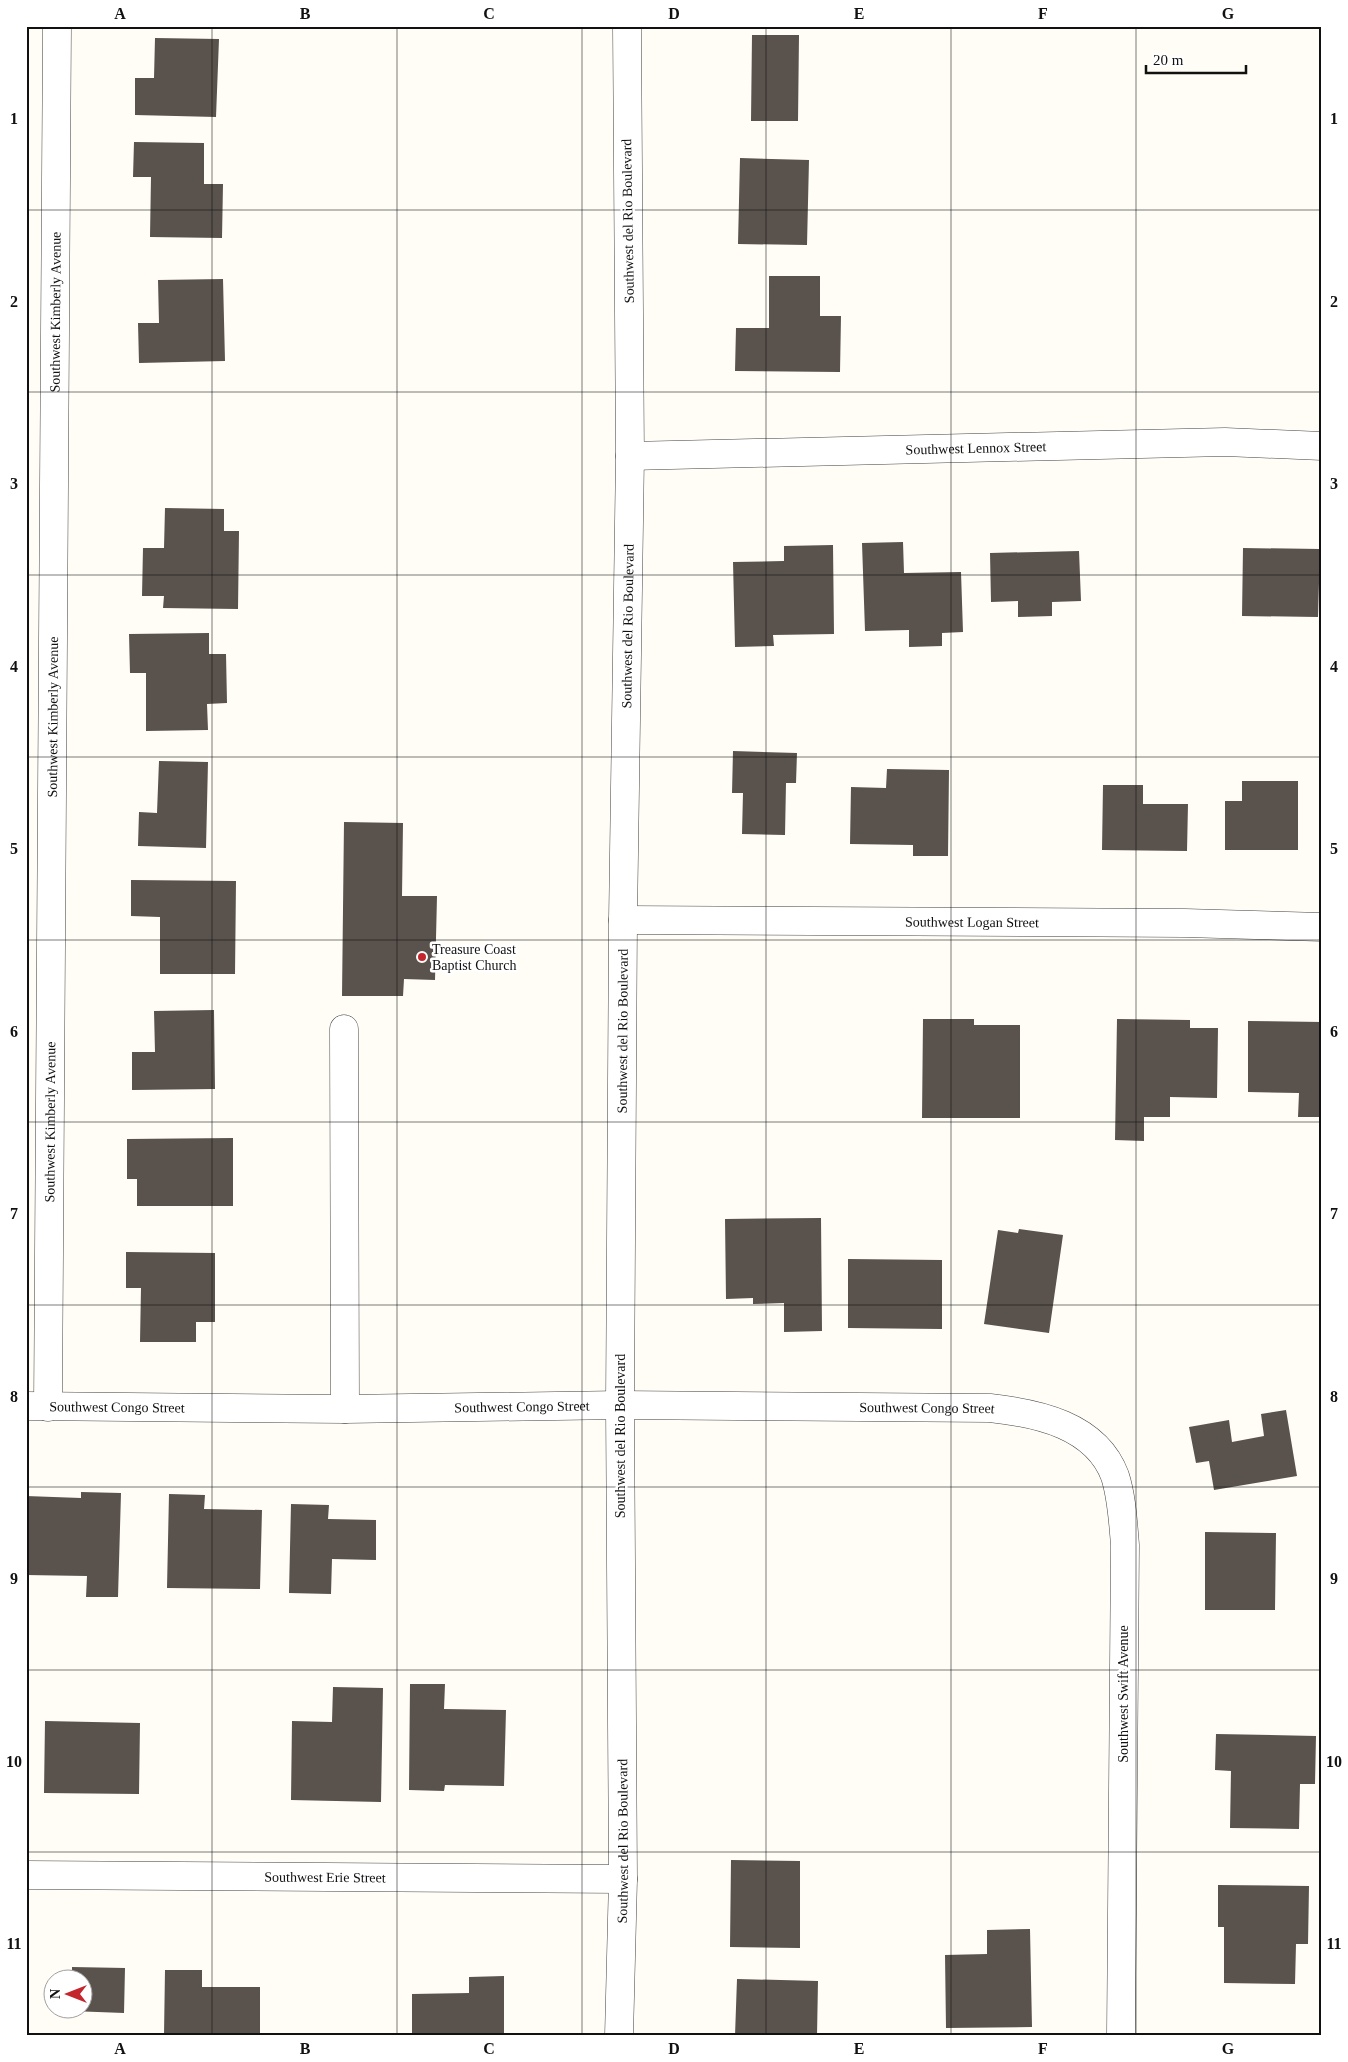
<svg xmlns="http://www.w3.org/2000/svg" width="1348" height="2062" viewBox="0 0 1348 2062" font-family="Georgia,serif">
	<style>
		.building { fill: #5a524d }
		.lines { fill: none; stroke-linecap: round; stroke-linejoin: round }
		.minor-casing { stroke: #444; stroke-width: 29 }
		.minor { stroke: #fff; stroke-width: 28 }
		.grid { fill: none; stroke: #111; stroke-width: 1; stroke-opacity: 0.55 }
		.poi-dot { fill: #c4262e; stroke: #fff; stroke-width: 2 }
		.labels { text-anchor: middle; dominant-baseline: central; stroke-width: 5; stroke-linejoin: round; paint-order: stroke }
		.street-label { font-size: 14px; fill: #111; stroke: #fff }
		.poi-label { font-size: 14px; fill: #111; stroke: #fff; text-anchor: start }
		.neatline { fill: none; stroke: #111; stroke-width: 2 }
		.grid-label { font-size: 16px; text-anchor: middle; font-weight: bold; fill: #111 }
	</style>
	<rect width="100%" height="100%" fill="#fffdf5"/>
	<!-- building -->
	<path class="building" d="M 752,35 L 799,35 L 798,121 L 751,121 Z
		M 155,38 L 219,39 L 216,117 L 135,115 L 135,78 L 154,78 Z
		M 134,142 L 204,143 L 204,184 L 223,184 L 222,238 L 150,237 L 151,177 L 133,177 Z
		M 740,158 L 809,160 L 807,245 L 738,244 Z
		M 769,276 L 820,276 L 820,316 L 841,316 L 840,372 L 735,371 L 736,328 L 769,328 Z
		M 223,279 L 225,361 L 139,363 L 138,323 L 159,323 L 158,280 Z
		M 165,508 L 224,509 L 224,531 L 239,531 L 238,609 L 163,608 L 164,596 L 142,596 L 143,548 L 164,548 Z
		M 903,542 L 904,573 L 961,572 L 963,632 L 942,633 L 942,646 L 909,647 L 909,630 L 865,631 L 862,543 Z
		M 833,545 L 834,634 L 773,635 L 774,646 L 735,647 L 733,562 L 784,561 L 784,546 Z
		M 1243,548 L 1320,549 L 1318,617 L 1242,616 Z
		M 1079,551 L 1081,601 L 1052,602 L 1052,616 L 1018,617 L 1018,601 L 991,602 L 990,553 Z
		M 209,633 L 209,654 L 226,654 L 227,703 L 207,704 L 208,730 L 146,731 L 146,673 L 130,673 L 129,634 Z
		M 733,751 L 797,753 L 796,783 L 786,783 L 785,835 L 742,834 L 743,793 L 732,793 Z
		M 159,761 L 208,762 L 206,848 L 138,846 L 139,812 L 157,813 Z
		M 887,769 L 949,770 L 948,856 L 913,856 L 913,845 L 850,844 L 851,787 L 886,788 Z
		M 1242,781 L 1298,781 L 1298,850 L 1225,850 L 1225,801 L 1242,801 Z
		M 1103,785 L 1143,785 L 1143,804 L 1188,804 L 1187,851 L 1102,850 Z
		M 344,822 L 403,823 L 402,896 L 437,896 L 435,980 L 404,979 L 403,996 L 342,996 Z
		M 131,880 L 236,881 L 235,974 L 160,974 L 160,917 L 131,916 Z
		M 214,1010 L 215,1089 L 132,1090 L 132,1052 L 155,1052 L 154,1011 Z
		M 923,1019 L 974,1019 L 974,1025 L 1020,1025 L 1020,1118 L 922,1118 Z
		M 1117,1019 L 1190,1020 L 1190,1028 L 1218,1028 L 1217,1098 L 1170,1097 L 1170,1117 L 1144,1117 L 1144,1141 L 1115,1140 Z
		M 1248,1021 L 1322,1022 L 1322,1117 L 1298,1117 L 1299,1093 L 1248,1092 Z
		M 233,1138 L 233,1206 L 137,1206 L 137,1179 L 127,1179 L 127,1139 Z
		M 821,1218 L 822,1331 L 784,1332 L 784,1303 L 753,1304 L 753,1298 L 726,1299 L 725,1219 Z
		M 1019,1229 L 1063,1235 L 1049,1333 L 984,1324 L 998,1230 L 1018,1233 Z
		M 126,1252 L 215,1253 L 215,1322 L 196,1322 L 196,1342 L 140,1342 L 141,1288 L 126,1288 Z
		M 848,1259 L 942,1260 L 942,1329 L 848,1328 Z
		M 1286,1410 L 1297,1476 L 1214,1490 L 1209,1461 L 1196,1463 L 1189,1427 L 1229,1420 L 1232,1442 L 1264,1436 L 1261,1414 Z
		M 81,1492 L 121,1493 L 118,1597 L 86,1597 L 87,1576 L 26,1575 L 26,1496 L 81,1498 Z
		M 169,1494 L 205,1495 L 204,1509 L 262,1510 L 260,1589 L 167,1588 Z
		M 291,1504 L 329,1505 L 328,1519 L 376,1520 L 376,1560 L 332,1559 L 331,1594 L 289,1593 Z
		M 1205,1532 L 1276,1533 L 1275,1610 L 1205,1610 Z
		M 410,1684 L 445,1684 L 444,1709 L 506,1710 L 504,1786 L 445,1785 L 444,1791 L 409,1790 Z
		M 333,1687 L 383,1688 L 381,1802 L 291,1800 L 292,1721 L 332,1722 Z
		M 45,1721 L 140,1723 L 139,1794 L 44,1793 Z
		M 1216,1734 L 1316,1736 L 1315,1784 L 1300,1784 L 1299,1829 L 1230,1828 L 1231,1771 L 1215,1770 Z
		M 731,1860 L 800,1861 L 800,1948 L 730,1947 Z
		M 1218,1885 L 1309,1886 L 1308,1944 L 1296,1944 L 1295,1984 L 1224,1983 L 1224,1927 L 1218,1927 Z
		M 1030,1929 L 1032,2027 L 946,2028 L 945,1955 L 987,1954 L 987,1930 Z
		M 72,1967 L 125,1968 L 124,2013 L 71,2011 L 71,2010 L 82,2010 L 82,1980 L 72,1980 Z
		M 165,1970 L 202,1970 L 202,1987 L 260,1987 L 260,2036 L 164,2036 Z
		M 504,1976 L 504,2036 L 412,2036 L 412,1994 L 469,1993 L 469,1977 Z
		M 737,1979 L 818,1981 L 817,2036 L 735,2036 Z"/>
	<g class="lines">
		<defs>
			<g id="minor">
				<path id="s1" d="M 630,456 L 1225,442 L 1322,446"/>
				<path id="s2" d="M 623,920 L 1185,923 L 1322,927"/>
				<path d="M 344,1029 L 345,1409"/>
				<path id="s3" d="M 26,1406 L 345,1409 L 620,1405 L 990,1408 C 1037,1413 1096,1425 1115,1476 C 1122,1498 1123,1522 1125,1545 L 1121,2036"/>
				<path id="s4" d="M 48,1407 L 57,26"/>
				<path id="s5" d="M 26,1875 L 623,1879"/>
				<path id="s6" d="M 619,2036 L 623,1879 L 620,1405 L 623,920 L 630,456 L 627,26"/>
			</g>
		</defs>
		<!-- minor casing -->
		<use href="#minor" class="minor-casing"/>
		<!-- minor -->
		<use href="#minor" class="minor"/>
	</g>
	<!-- grid -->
	<path class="grid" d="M 212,26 L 212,2036M 397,26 L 397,2036M 582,26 L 582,2036M 766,26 L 766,2036M 951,26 L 951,2036M 1136,26 L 1136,2036M 26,210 L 1322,210M 26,392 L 1322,392M 26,575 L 1322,575M 26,757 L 1322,757M 26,940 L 1322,940M 26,1122 L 1322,1122M 26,1305 L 1322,1305M 26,1487 L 1322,1487M 26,1670 L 1322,1670M 26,1852 L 1322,1852"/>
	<!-- markers -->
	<circle class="poi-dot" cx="422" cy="957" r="5"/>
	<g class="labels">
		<!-- street labels -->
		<g class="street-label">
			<text transform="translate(628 221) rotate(-91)">Southwest del Rio Boulevard</text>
			<text stroke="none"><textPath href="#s4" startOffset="1095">Southwest Kimberly Avenue</textPath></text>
			<text stroke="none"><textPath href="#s1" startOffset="346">Southwest Lennox Street</textPath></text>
			<text stroke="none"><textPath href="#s6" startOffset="1410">Southwest del Rio Boulevard</textPath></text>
			<text stroke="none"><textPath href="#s4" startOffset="690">Southwest Kimberly Avenue</textPath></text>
			<text stroke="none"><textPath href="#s2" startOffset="349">Southwest Logan Street</textPath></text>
			<text stroke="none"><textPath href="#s6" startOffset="1005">Southwest del Rio Boulevard</textPath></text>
			<text stroke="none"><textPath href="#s4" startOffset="285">Southwest Kimberly Avenue</textPath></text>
			<text stroke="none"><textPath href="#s3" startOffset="496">Southwest Congo Street</textPath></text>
			<text stroke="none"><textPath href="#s3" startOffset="91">Southwest Congo Street</textPath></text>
			<text stroke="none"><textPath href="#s3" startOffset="901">Southwest Congo Street</textPath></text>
			<text transform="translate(620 1436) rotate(-90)">Southwest del Rio Boulevard</text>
			<text transform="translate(1123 1694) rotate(-90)">Southwest Swift Avenue</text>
			<text stroke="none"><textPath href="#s6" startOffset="195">Southwest del Rio Boulevard</textPath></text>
			<text stroke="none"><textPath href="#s5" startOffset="299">Southwest Erie Street</textPath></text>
		</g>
		<!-- poi labels -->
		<g class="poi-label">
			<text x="432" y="949">Treasure Coast<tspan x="432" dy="16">Baptist Church</tspan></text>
		</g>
	</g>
	<!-- border -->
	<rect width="1348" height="2062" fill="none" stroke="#ffffff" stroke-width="55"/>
	<!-- north arrow -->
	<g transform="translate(68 1994) rotate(270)"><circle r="24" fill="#ffffff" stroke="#a0a0a0"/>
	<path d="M0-4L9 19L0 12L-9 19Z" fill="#c4262e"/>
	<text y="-8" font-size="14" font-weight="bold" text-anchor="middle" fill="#111111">N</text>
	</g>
	<!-- scale -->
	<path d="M1146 65v8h100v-8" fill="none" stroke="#111111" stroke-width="2.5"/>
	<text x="1153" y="65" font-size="15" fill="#111111" stroke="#ffffff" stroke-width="4" paint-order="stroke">20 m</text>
	<rect x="28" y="28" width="1292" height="2006" class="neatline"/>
	<g class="grid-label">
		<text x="120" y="19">A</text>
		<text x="305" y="19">B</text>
		<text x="489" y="19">C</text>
		<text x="674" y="19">D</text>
		<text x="859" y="19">E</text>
		<text x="1043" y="19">F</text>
		<text x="1228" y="19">G</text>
		<text x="14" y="124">1</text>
		<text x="1334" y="124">1</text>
		<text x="14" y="307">2</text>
		<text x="1334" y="307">2</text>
		<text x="14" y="489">3</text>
		<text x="1334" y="489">3</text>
		<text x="14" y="672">4</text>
		<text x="1334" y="672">4</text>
		<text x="14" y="854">5</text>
		<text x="1334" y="854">5</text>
		<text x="14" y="1037">6</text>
		<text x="1334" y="1037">6</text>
		<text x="14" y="1219">7</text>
		<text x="1334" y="1219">7</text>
		<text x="14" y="1402">8</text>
		<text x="1334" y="1402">8</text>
		<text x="14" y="1584">9</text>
		<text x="1334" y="1584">9</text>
		<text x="14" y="1767">10</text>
		<text x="1334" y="1767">10</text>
		<text x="14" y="1949">11</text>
		<text x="1334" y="1949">11</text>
		<text x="120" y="2054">A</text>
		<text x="305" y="2054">B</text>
		<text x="489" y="2054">C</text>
		<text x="674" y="2054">D</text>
		<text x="859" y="2054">E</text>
		<text x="1043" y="2054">F</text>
		<text x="1228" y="2054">G</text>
	</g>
</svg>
